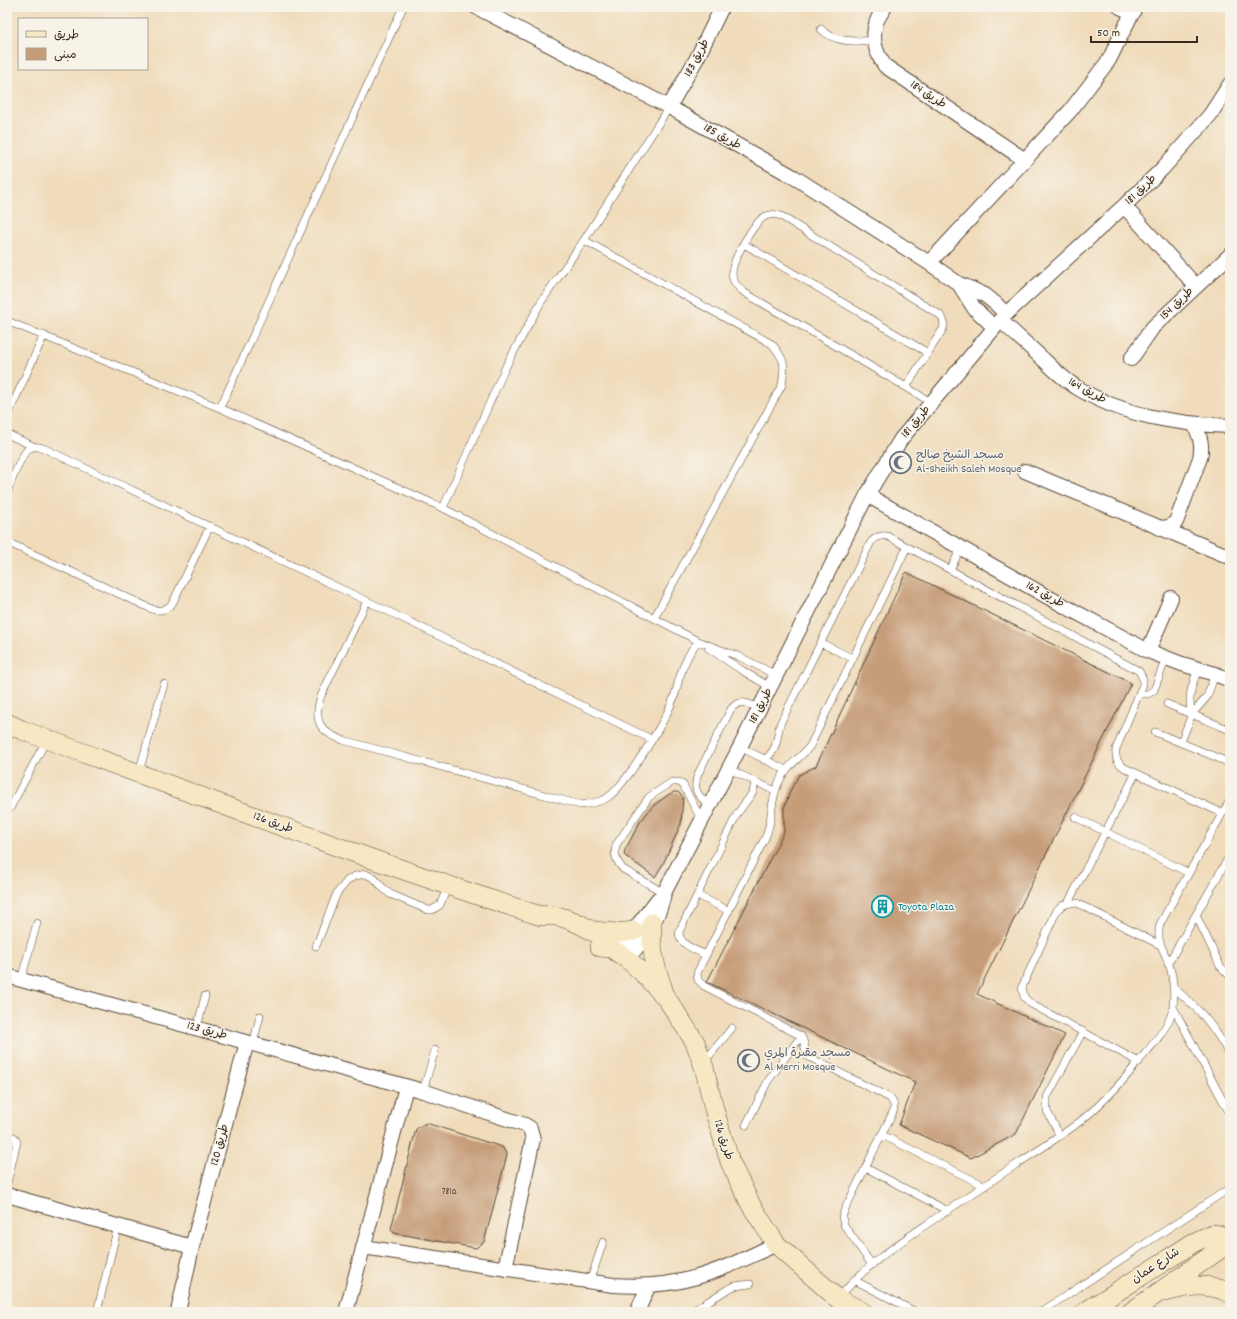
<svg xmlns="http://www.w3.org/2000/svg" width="1237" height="1319" viewBox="0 0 1237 1319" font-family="Dekko,'Playpen Sans Arabic',sans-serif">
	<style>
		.building { fill: #c69d79 }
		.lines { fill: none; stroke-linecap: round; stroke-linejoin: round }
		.lane-casing { stroke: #564536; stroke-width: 8 }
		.street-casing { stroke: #564536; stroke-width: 16 }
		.secondary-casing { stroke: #564536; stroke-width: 20 }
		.lane { stroke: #fff; stroke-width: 7 }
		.street { stroke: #fff; stroke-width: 14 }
		.secondary { stroke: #f7e8c3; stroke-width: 19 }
		.labels { text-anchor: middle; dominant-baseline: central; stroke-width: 3; stroke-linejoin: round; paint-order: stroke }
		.number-label { font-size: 10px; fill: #5e4735 }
		.street-label { font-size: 12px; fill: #3b2a1e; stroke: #f7f3e8 }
		.worship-label { font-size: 12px; fill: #5b616d; stroke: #f7f3e8; text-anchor: start }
		.culture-label { font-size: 12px; fill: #0d838f; stroke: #f7f3e8; text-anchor: start }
	</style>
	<rect width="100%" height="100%" fill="#f7f3e8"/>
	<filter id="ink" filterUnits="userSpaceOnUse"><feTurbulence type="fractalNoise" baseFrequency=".025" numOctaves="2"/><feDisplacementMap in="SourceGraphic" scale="8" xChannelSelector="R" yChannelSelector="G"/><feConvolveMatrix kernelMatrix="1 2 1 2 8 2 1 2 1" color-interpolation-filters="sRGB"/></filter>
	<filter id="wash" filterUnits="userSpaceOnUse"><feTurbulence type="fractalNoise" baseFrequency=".012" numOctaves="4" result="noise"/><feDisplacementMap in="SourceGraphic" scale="16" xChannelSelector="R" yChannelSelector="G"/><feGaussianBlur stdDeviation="0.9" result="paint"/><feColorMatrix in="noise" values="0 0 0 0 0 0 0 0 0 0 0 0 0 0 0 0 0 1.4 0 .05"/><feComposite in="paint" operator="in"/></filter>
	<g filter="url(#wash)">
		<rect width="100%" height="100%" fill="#f0dcbb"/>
		<g id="blocks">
			<!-- building -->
			<path class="building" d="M 906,572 L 1131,683 L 977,994 L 1065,1035 L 1016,1134 L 971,1158 L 899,1125 L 915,1082 L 707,982 L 784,832 L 784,808 L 791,789 L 799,775 L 816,766 Z
				M 674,792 L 678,792 L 683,797 L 681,824 L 663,864 L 655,877 L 624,855 L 625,850 L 640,822 L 653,806 L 668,795 Z
				M 426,1123 L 502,1147 L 507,1155 L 484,1242 L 476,1248 L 394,1233 L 391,1229 L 416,1129 Z"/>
		</g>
	</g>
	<g filter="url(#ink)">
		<use href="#blocks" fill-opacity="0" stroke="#564536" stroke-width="1"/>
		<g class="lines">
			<defs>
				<path id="lane" d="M 821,29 C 834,43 857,42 874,40
					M 744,244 L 928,353
					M 7,321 L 220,408 L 443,508 L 698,641 L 740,657 L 776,675
					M 906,387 L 943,329 C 945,323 944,319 940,315 L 781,216 C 776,214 771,214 766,216 C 754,221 731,262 732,275 C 733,283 738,288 745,293 L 906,387 L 932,403
					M 220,408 L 403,7
					M 7,417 L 44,335
					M 7,434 L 35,447
					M 7,492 C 11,482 21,456 27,450 C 32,446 37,446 43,448 L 367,601 L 651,739
					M 443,508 L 506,366 L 541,302 L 584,240
					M 7,542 L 152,609 C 160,612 166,610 172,604 L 210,526
					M 950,570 L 961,548
					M 367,601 L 321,696 C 313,720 319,732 343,740 L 581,805 C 589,804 597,803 605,799 C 623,790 664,723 672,702 C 676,694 677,685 680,676 C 684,663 690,651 698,641
					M 654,618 L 782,385 C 785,363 786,362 772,344 L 584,240 L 669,107
					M 821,643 L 852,658
					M 708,648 L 743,671 L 770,687
					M 1139,694 L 1148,694 L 1154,690 L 1166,658
					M 1167,704 L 1230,730
					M 1192,714 C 1187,697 1192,685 1198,669
					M 1155,732 L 1230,763
					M 1181,742 L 1192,714 L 1207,697 L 1215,674
					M 740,747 L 786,770
					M 764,760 C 780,748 775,738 781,722 L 871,542 C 876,537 880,535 887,536 L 1139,671 L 1143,679 L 1143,684 L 1116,749 C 1115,758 1117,763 1125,768 L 1222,813
					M 729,769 L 775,791
					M 139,772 L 164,684
					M 710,806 C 698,796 692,790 698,774 L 731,709 C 740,698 749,704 759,708
					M 10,808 L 47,739
					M 1075,817 L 1189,873
					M 664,893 L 623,869 C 616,861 614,855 616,845 L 649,797 L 672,782 L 679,782 L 683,785 L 702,821
					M 697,895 L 729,911
					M 1068,903 L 1136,773
					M 1196,915 L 1217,959 L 1220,966 L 1230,976
					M 316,946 L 337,893 L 348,880 L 355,876 L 366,874 L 375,879 L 382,887 L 390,894 L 428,910 L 432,910 L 440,905 L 448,886
					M 706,955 C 696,950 679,945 679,932 L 737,814 L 753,792 L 755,782
					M 1168,964 L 1230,855
					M 21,980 L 37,923
					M 1173,987 C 1200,1010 1213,1024 1230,1056
					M 1173,1007 L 1230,1114
					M 197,1028 L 205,996
					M 253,1044 L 260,1016
					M 704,1062 L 732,1028
					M 1139,1062 L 1031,1004 L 1024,997 L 1022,987 L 1057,910 C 1063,904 1069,902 1077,903 L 1160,945
					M 423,1091 L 435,1050
					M 746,1125 L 768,1081 L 801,1036
					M 7,1135 L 14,1137 L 17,1142 L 7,1183
					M 882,1135 L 985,1186
					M 1060,1136 L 1047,1111 L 1047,1097 L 1083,1031
					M 866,1168 L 948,1211
					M 872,1265 L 844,1225 L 842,1217 L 845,1209 L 893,1112 C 895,1106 894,1103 890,1098 L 809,1057 C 803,1051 806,1043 801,1036 L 704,986 L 698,980 L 697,973 L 766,836 C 773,819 770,801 778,784 C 786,765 799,760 810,746 L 907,547
					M 854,1280 L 916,1312
					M 590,1282 L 603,1242
					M 838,1299 C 864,1266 899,1243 933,1220 C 960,1202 987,1184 1014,1166 C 1034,1153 1055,1140 1074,1126 C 1096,1110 1122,1083 1138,1062 C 1149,1049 1163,1034 1170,1018 C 1176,1003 1174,979 1169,964 C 1163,948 1156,942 1160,924 L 1230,800
					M 97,1312 L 118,1226
					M 691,1312 L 728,1289 L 735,1286 L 750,1284
					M 1041,1312 L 1230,1188"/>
				<path id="street" d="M 476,7 L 669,107 L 794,177 L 929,263 L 959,284 L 972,289 L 985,295 L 996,304 L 1006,314
					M 885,7 C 882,12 877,18 876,24 C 871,40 876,53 885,66 L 1025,160
					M 1120,7 L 1133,13
					M 669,107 L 697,58 L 722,7
					M 1124,206 L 1196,286
					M 929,263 L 1070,111 L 1109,60 L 1135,7
					M 959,284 L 974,308 L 994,327
					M 1000,320 C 1014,333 1029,346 1043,359 C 1053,369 1064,379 1076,387 C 1122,416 1176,424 1230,426
					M 1131,359 L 1153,327 L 1230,255
					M 1025,471 L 1230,557
					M 867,495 L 1046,596 L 1148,651 L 1182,664 L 1215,674 L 1230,680
					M 1160,528 L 1169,527 L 1176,522 L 1200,458 C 1203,445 1200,436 1194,424
					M 1148,651 L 1171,598
					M 617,952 L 658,899
					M 627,959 C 643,941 660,917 664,893 L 740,747 L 867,495 L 901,439 L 1006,314 L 1124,206 L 1163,168 L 1210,115 L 1230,84
					M 7,976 L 423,1091 L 525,1125 L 530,1128 L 533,1139 L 505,1269
					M 7,1195 L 192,1247
					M 363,1247 L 613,1285 C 678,1290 719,1272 776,1244
					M 178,1312 L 192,1247 L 247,1042
					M 346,1312 L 406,1087
					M 637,1312 L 648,1287"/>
				<path id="secondary" d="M 7,723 L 22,730 C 194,794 366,860 541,916 C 563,913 584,926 601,936 L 606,940 L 611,948
					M 652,923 C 650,947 655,967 663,989
					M 592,931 L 617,933 L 634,931
					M 600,947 L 611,948 L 627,959 L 641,971 L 667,999 L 695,1042 L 704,1067 L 714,1109 L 730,1162 L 751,1205 L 776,1244 L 838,1299 L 863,1312
					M 1165,1292 C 1189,1286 1206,1282 1230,1293
					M 1085,1312 L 1193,1243 L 1212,1234 L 1219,1235 L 1230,1240
					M 1131,1312 L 1230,1242"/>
			</defs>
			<!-- lane casing -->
			<use href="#lane" class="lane-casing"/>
			<!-- street casing -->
			<use href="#street" class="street-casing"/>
			<!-- secondary casing -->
			<use href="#secondary" class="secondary-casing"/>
			<!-- lane -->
			<use href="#lane" class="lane"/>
			<!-- street -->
			<use href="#street" class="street"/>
			<!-- secondary -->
			<use href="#secondary" class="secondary"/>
		</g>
	</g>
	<!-- icons -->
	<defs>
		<symbol id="mosque-ring" viewBox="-11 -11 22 22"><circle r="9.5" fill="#f7f3e8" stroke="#6b7280" stroke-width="1.5"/><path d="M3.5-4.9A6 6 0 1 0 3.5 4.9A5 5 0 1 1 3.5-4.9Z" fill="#6b7280"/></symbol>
		<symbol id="building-ring" viewBox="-11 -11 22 22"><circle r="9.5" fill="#f7f3e8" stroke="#0f9aa8" stroke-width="1.5"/><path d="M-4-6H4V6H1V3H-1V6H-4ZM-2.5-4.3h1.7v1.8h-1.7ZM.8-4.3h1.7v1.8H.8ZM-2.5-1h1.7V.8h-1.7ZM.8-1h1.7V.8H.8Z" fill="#0f9aa8"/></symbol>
	</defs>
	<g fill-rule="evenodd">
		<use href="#mosque-ring" x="888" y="450" width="25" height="25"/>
		<use href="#building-ring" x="870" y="894" width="25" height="25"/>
		<use href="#mosque-ring" x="736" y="1048" width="25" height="25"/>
	</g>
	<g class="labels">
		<!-- number labels -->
		<g class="number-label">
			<text x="449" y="1192">781a</text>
		</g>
		<!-- street labels -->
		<g class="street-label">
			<text transform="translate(697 58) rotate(-62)">طريق 183</text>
			<text transform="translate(928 95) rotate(34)">طريق 184</text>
			<text transform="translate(722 137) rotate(29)">طريق 185</text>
			<text transform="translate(1141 190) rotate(-44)">طريق 181</text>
			<text transform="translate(1177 304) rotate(-44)">طريق 154</text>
			<text transform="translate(1087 391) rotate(29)">طريق 164</text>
			<text transform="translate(916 422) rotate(-50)">طريق 181</text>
			<text transform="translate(1045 595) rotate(29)">طريق 162</text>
			<text transform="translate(761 706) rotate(-63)">طريق 181</text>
			<text transform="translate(273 823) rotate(20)">طريق 126</text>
			<text transform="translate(207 1031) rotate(15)">طريق 123</text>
			<text transform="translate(723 1140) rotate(73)">طريق 126</text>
			<text transform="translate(220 1145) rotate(-75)">طريق 120</text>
			<text transform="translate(1156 1266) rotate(-33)">شارع عمان</text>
		</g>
		<!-- worship labels -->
		<g class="worship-label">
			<text x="916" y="455">مسجد الشيخ صالح<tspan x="916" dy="14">Al-Sheikh Saleh Mosque</tspan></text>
			<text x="764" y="1053">مسجد مقبرة المري<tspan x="764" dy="14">Al Merri Mosque</tspan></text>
		</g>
		<!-- culture labels -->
		<g class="culture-label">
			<text x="898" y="907">Toyota Plaza</text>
		</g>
	</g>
	<!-- margin -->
	<rect width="1237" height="1319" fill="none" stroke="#f7f3e8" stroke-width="24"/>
	<!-- legend -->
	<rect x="18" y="18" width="130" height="52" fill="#f7f3e8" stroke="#aca397"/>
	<rect x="26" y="31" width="20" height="6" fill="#f7e8c3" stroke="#aca397"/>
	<text x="54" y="38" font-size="12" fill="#3b2a1e">طريق</text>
	<rect x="26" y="48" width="20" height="12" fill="#c69d79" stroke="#aca397"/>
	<text x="54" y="58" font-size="12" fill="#3b2a1e">مبنى</text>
	<!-- scale -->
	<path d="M1091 36v6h106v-6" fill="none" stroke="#3b2a1e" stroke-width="2"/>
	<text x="1097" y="36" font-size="12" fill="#3b2a1e" stroke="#f7f3e8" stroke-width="3" paint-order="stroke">50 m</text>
</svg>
